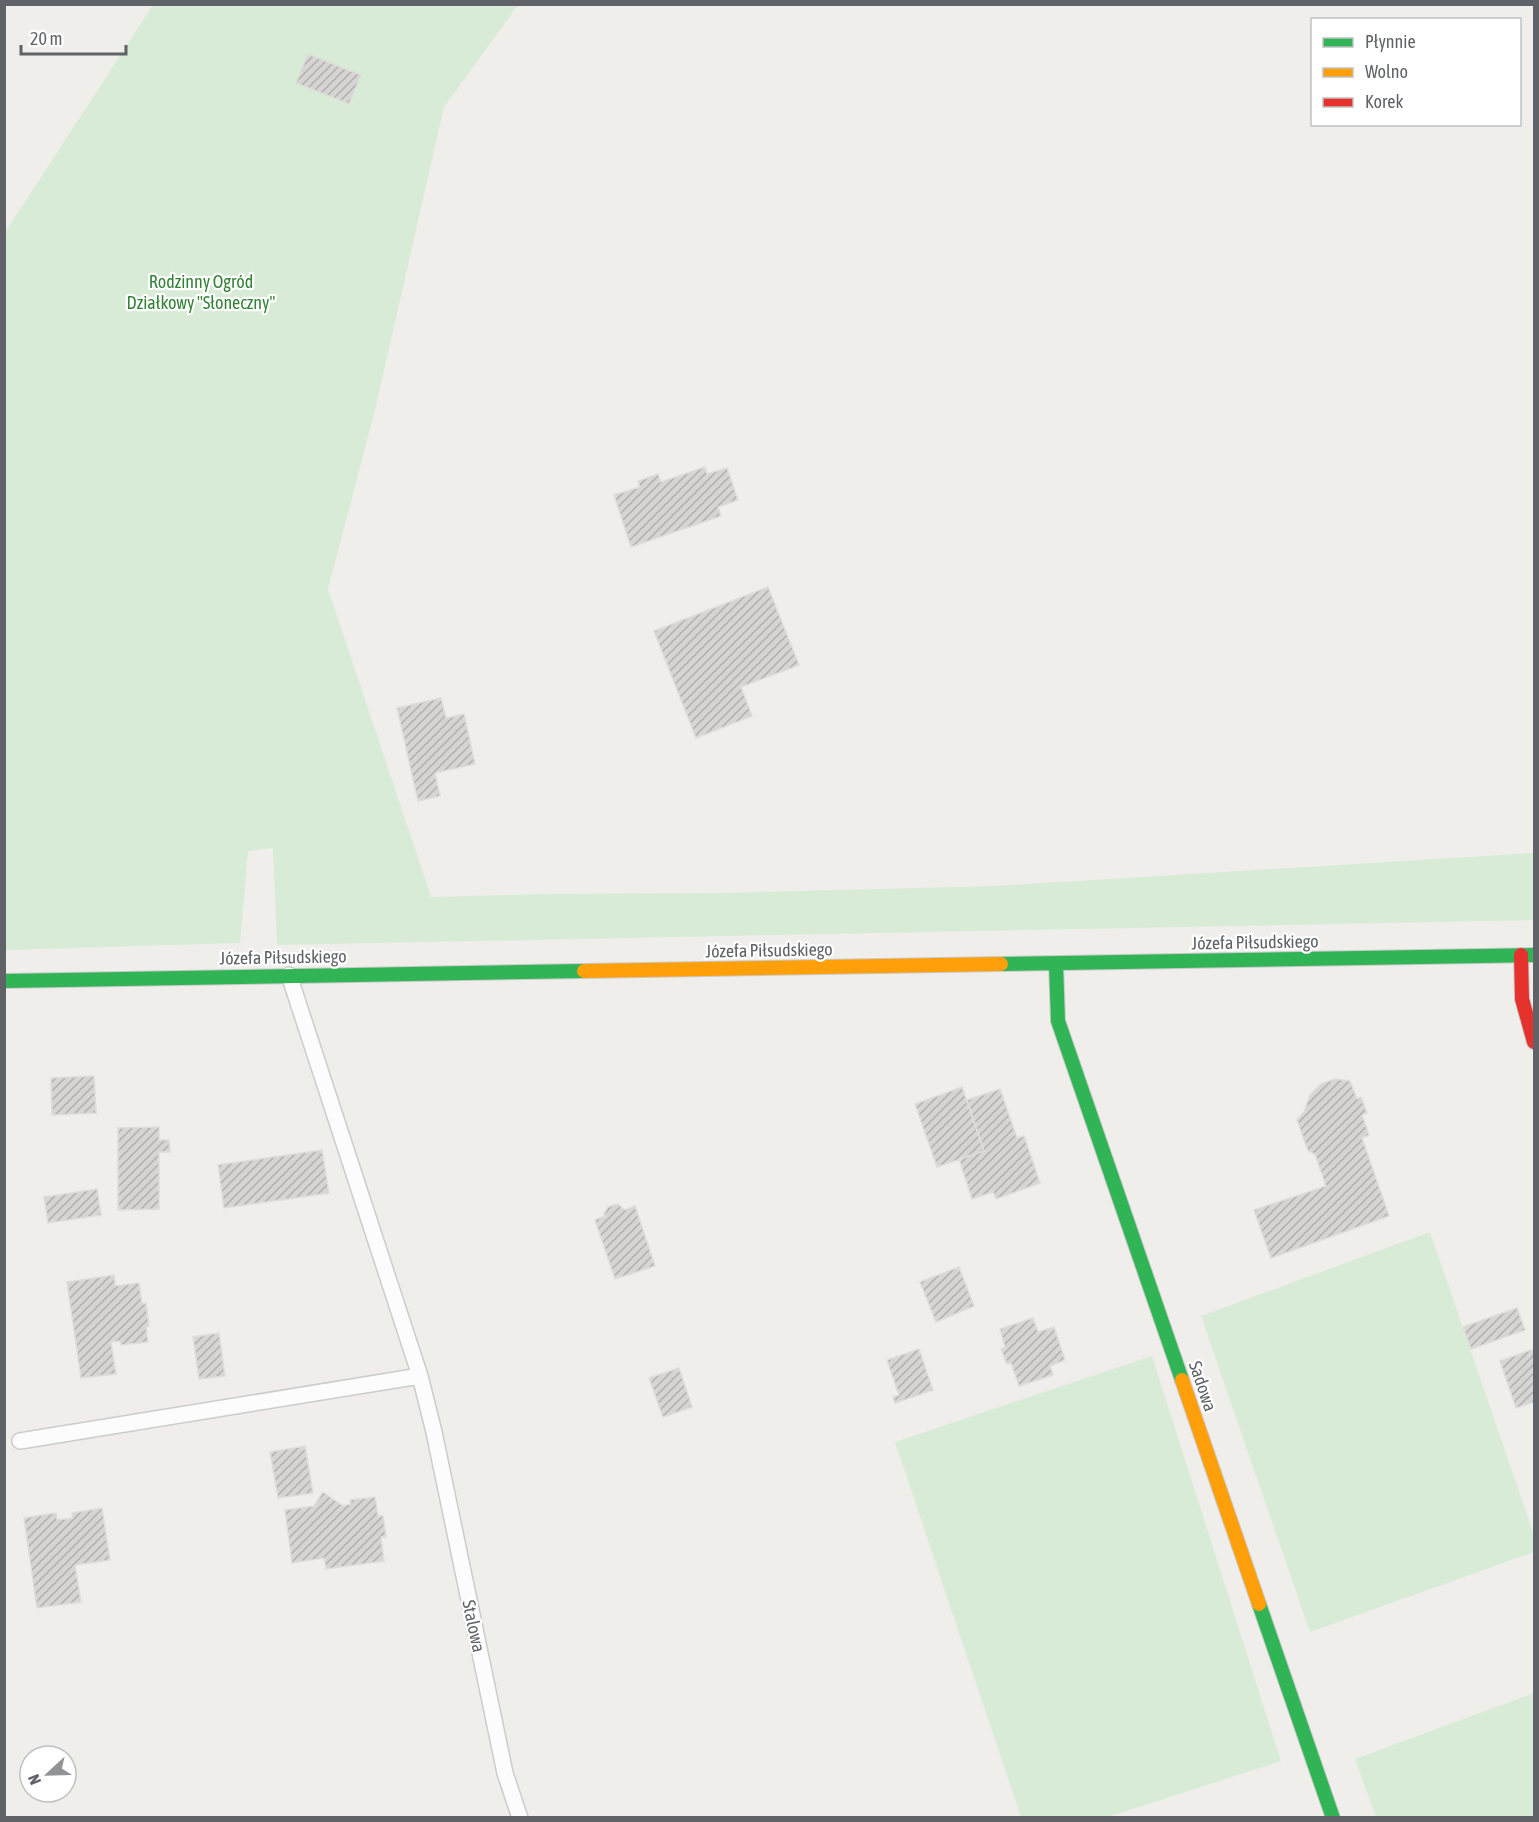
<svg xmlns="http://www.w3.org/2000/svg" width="1539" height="1822" viewBox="0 0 1539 1822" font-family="'Asap Condensed',sans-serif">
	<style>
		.green { fill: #d8ebd6 }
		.building { fill: url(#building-hatch); stroke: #deddd9; stroke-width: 1.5 }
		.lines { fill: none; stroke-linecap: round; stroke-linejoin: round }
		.lane-casing { stroke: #cbcccc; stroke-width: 18 }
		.fast-casing { stroke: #cacacb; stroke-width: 16 }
		.slow-casing { stroke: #cacacb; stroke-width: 16 }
		.jam-casing { stroke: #cacacb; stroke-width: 16 }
		.lane { stroke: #fdfcfc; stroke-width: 15 }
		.fast { stroke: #30b455; stroke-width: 14 }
		.slow { stroke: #ff9f0a; stroke-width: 14 }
		.jam { stroke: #e5322d; stroke-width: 14 }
		.labels { text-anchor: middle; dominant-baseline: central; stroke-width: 4.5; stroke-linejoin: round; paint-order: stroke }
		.park-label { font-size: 18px; fill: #348238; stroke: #fff }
		.street-label { font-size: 18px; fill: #5f6368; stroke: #fff }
	</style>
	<defs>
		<pattern id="building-hatch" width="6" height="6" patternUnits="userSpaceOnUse" patternTransform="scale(1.5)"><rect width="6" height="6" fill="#d6d5d3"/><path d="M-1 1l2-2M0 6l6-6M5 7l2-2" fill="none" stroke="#b1b0af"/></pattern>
	</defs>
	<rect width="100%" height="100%" fill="#efeeea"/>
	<!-- green -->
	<path class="green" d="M 153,5 L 518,5 L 444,107 L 375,410 L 328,589 L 431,897 L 544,894 L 718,893 L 995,886 L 1534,853 L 1534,920 L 277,945 L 273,848 L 248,851 L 240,943 L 5,950 L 4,234 Z
		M 1430,1232 L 1534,1535 L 1534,1552 L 1310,1632 L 1201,1316 Z
		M 1152,1356 L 1281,1761 L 1108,1817 L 1021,1817 L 895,1442 Z
		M 1534,1693 L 1534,1817 L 1376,1817 L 1355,1759 Z"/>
	<!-- building -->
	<path class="building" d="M 308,54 L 361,75 L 349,104 L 296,83 Z
		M 705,467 L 707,474 L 727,468 L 738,500 L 718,507 L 721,516 L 631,547 L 614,495 L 640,487 L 638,481 L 658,474 L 661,482 Z
		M 768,587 L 799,665 L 741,687 L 752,716 L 696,738 L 654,631 Z
		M 441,698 L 446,718 L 464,714 L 475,764 L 435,773 L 440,796 L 418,801 L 397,708 Z
		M 94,1076 L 96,1113 L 52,1115 L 51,1078 Z
		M 1335,1079 L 1350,1081 L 1357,1099 L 1361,1097 L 1367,1113 L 1362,1115 L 1369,1135 L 1362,1138 L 1389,1216 L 1271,1258 L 1254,1210 L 1326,1186 L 1315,1154 L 1308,1151 L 1297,1120 L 1304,1112 L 1310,1095 L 1321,1084 Z
		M 962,1087 L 984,1151 L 937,1167 L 915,1104 Z
		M 1000,1089 L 1017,1138 L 1024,1136 L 1040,1183 L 996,1199 L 993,1192 L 972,1199 L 959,1159 L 984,1151 L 967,1100 Z
		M 159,1127 L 159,1140 L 169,1140 L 170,1152 L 159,1152 L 159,1209 L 118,1210 L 118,1128 Z
		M 322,1150 L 329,1193 L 224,1208 L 218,1165 Z
		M 97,1189 L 101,1215 L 48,1223 L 44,1197 Z
		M 618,1204 L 625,1210 L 635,1206 L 655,1266 L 615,1279 L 595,1220 L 605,1216 L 604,1214 L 608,1207 Z
		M 959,1267 L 974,1306 L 936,1322 L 920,1282 Z
		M 114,1275 L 115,1286 L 139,1283 L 142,1304 L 146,1303 L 149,1326 L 146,1327 L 148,1342 L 121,1345 L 120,1341 L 111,1342 L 116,1374 L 81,1378 L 67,1282 Z
		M 1517,1308 L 1525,1330 L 1471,1349 L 1463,1327 Z
		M 1033,1318 L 1038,1332 L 1054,1327 L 1065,1360 L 1050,1366 L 1053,1375 L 1019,1386 L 1011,1363 L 1007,1364 L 1001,1349 L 1005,1347 L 1000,1329 Z
		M 219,1333 L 225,1376 L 199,1379 L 193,1337 Z
		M 919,1349 L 933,1390 L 895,1403 L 893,1397 L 899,1395 L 887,1360 Z
		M 1534,1349 L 1534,1402 L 1516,1408 L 1500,1361 Z
		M 679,1368 L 692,1407 L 663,1417 L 649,1378 Z
		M 305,1446 L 313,1493 L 278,1498 L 270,1452 Z
		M 323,1492 L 343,1506 L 351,1504 L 350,1500 L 375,1497 L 378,1516 L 383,1516 L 386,1537 L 381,1537 L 384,1561 L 326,1569 L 324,1558 L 292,1563 L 285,1510 L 314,1506 Z
		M 102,1508 L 110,1560 L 75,1565 L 81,1602 L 37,1608 L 24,1518 L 56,1513 L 57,1520 L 73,1518 L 72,1513 Z"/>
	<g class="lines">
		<defs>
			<path id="lane" d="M 289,975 L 420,1376 L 434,1432 L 505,1773 L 520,1818
				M 20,1441 L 420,1376"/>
			<path id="fast" d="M 1001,964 L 1534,955
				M 1056,964 L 1058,1021 L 1182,1380
				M 4,981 L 584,971
				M 1259,1604 L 1333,1818"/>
			<path id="slow" d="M 584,971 L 1001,964
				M 1182,1380 L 1259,1604"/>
			<path id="jam" d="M 1521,955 L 1522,999 L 1534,1042"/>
		</defs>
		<!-- lane casing -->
		<use href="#lane" class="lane-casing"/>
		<!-- fast casing -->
		<use href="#fast" class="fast-casing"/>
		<!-- slow casing -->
		<use href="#slow" class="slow-casing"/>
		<!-- jam casing -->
		<use href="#jam" class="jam-casing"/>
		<!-- lane -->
		<use href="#lane" class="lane"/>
		<!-- fast -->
		<use href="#fast" class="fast"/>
		<!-- slow -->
		<use href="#slow" class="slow"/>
		<!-- jam -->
		<use href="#jam" class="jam"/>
	</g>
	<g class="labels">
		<!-- park labels -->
		<g class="park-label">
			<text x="201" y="281">Rodzinny Ogród<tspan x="201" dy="21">Działkowy "Słoneczny"</tspan></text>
		</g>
		<!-- street labels -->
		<g class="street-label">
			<text transform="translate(1255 942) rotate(-1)">Józefa Piłsudskiego</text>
			<text transform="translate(769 950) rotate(-1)">Józefa Piłsudskiego</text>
			<text transform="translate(283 957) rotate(-1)">Józefa Piłsudskiego</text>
			<text transform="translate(1203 1386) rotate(71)">Sadowa</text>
			<text transform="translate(474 1626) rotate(78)">Stalowa</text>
		</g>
	</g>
	<!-- border -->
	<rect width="1539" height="1822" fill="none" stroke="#5f6368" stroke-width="12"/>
	<!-- legend -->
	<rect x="1311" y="18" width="210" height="108" fill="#ffffff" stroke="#bfc1c3" stroke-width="1.5"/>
	<rect x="1323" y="38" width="30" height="9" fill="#30b455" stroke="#bfc1c3" stroke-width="1.5"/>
	<text x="1365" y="48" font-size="18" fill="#5f6368">Płynnie</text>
	<rect x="1323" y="68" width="30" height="9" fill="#ff9f0a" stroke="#bfc1c3" stroke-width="1.5"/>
	<text x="1365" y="78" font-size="18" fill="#5f6368">Wolno</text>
	<rect x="1323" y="98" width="30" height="9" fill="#e5322d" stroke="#bfc1c3" stroke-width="1.5"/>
	<text x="1365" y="108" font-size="18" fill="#5f6368">Korek</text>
	<!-- north arrow -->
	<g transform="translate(48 1774) rotate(248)"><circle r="28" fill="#ffffff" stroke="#bfc1c3" stroke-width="1.5"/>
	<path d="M0-4.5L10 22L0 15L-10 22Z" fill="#919496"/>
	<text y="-9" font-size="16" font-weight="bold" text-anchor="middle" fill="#5f6368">N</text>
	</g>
	<!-- scale -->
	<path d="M21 45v9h105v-9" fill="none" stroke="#5f6368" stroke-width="3"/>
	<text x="30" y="45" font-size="18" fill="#5f6368" stroke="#ffffff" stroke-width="4.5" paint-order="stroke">20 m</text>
</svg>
